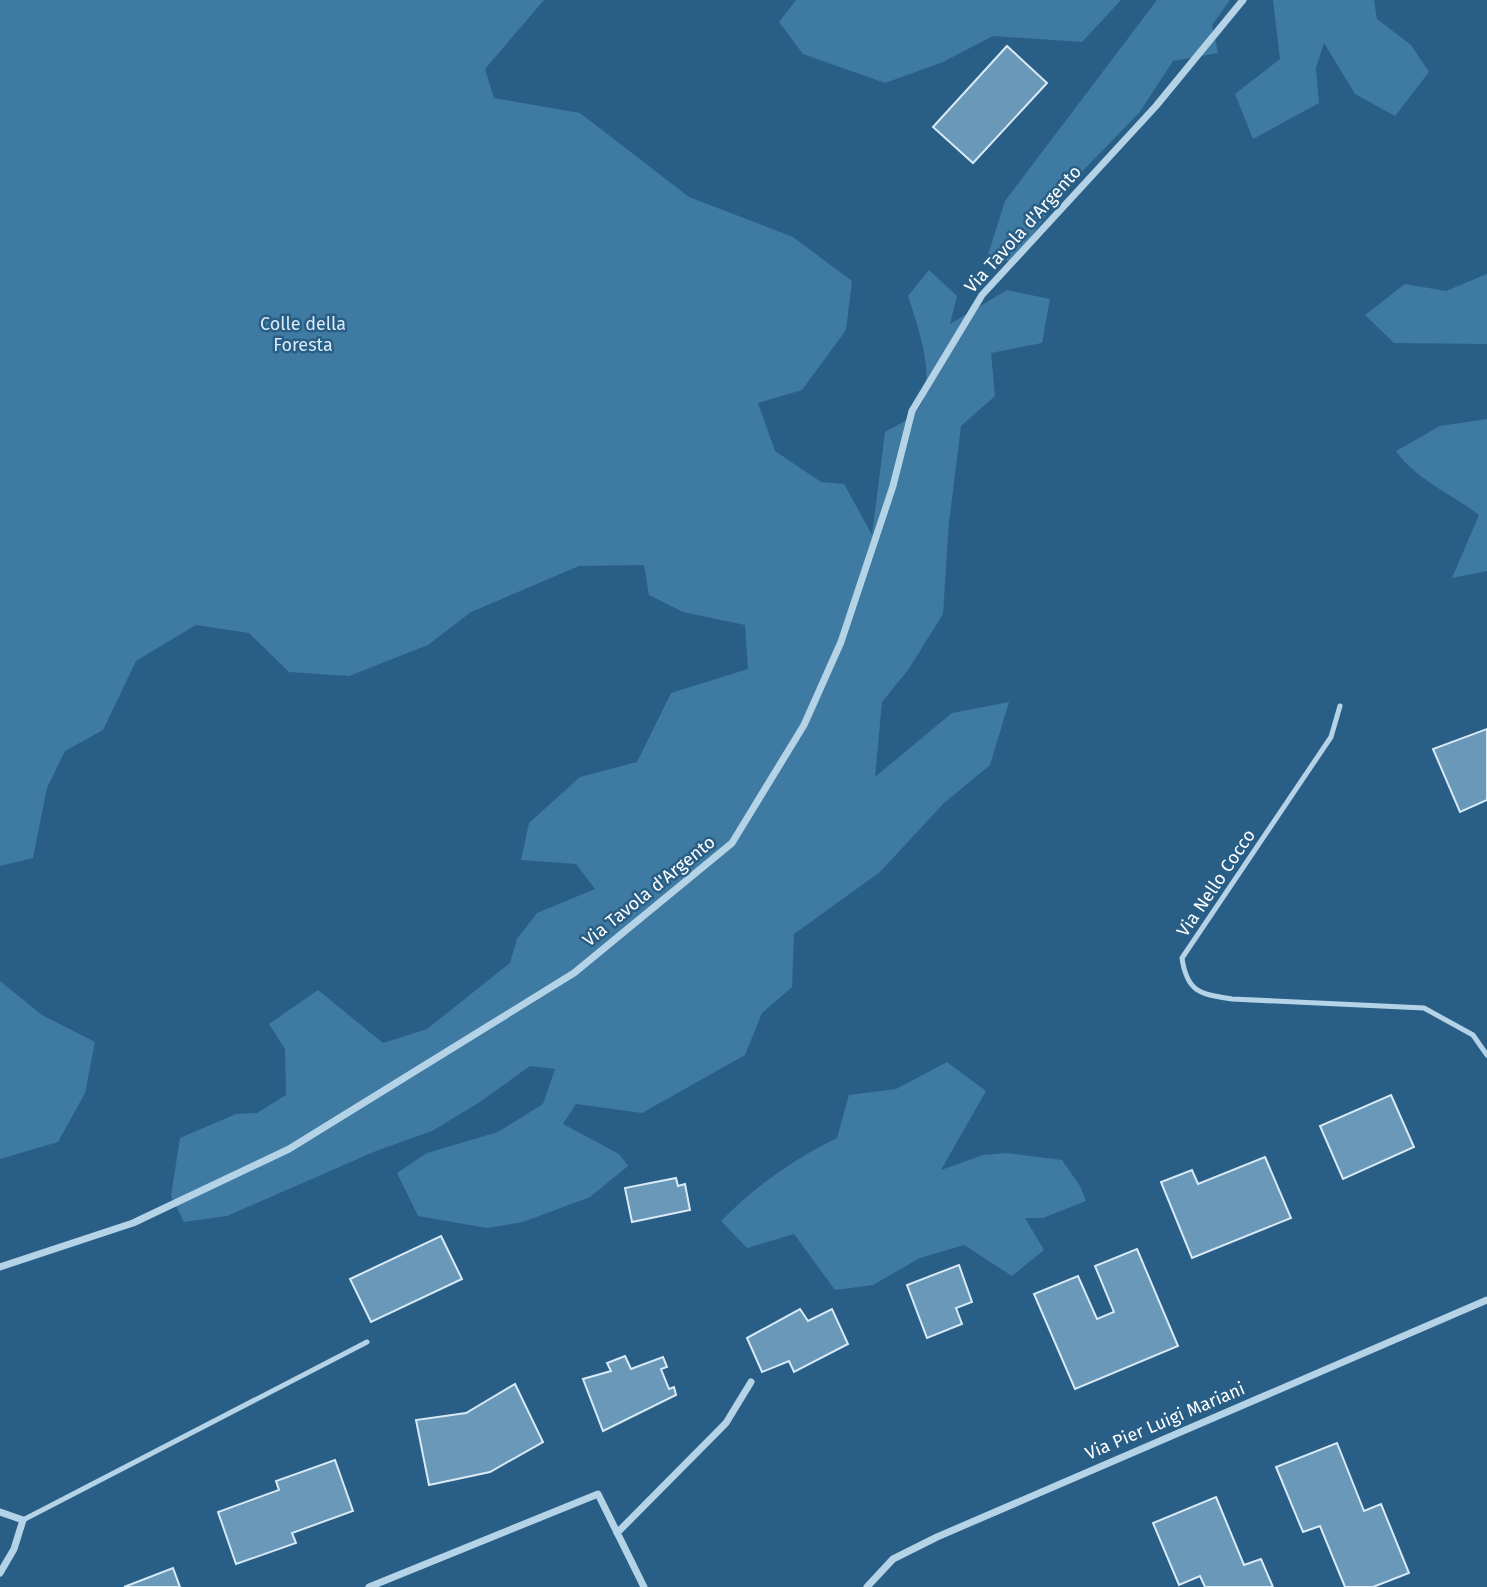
<svg xmlns="http://www.w3.org/2000/svg" width="1487" height="1587" viewBox="0 0 1487 1587" font-family="'Fira Sans',sans-serif">
	<style>
		.green { fill: #3e7aa2 }
		.building { fill: #6998b8; stroke: #d8eaf6; stroke-width: 2 }
		.lines { fill: none; stroke-linecap: round; stroke-linejoin: round }
		.service { stroke: #b5d3e7; stroke-width: 5 }
		.minor { stroke: #b5d3e7; stroke-width: 7 }
		.labels { text-anchor: middle; dominant-baseline: central; stroke-width: 5; stroke-linejoin: round; paint-order: stroke }
		.street-label { font-size: 18px; fill: #fff; stroke: #295f86 }
		.park-label { font-size: 18px; fill: #d8eaf6; stroke: #295f86 }
	</style>
	<rect width="100%" height="100%" fill="#295f86"/>
	<!-- green -->
	<path class="green" d="M 0,0 L 544,0 L 485,69 L 494,98 L 580,113 L 689,197 L 793,237 L 852,281 L 846,330 L 802,390 L 758,403 L 775,451 L 821,482 L 844,484 L 872,535 L 885,432 C 894,427 905,422 913,415 C 942,389 917,325 908,296 L 929,270 L 957,296 L 950,324 L 1007,290 L 1050,299 L 1042,343 L 991,353 L 995,396 L 961,426 L 949,522 L 943,614 L 908,670 L 882,702 L 875,777 L 952,713 L 1009,702 L 990,765 L 943,804 L 880,872 L 794,934 L 792,987 L 762,1013 L 745,1055 L 642,1113 L 576,1104 L 563,1124 L 619,1154 L 628,1166 L 590,1197 L 523,1222 L 487,1228 L 418,1216 L 397,1173 L 427,1153 L 498,1132 L 543,1104 L 555,1069 L 530,1066 L 480,1102 L 432,1131 L 376,1151 L 227,1216 L 184,1222 L 171,1196 L 180,1138 L 236,1114 L 257,1113 L 286,1095 L 285,1049 L 269,1024 L 318,990 L 383,1043 L 427,1029 L 510,963 L 517,939 L 537,913 L 595,889 L 576,864 L 521,860 L 529,823 L 580,777 L 637,762 L 671,693 L 748,669 L 745,625 L 683,612 L 649,595 L 644,565 L 579,566 L 471,612 L 428,645 L 349,676 L 289,672 L 249,633 L 196,625 L 136,661 L 103,730 L 65,751 L 47,788 L 33,858 L 0,866 Z
		M 796,0 L 1121,0 L 1082,42 L 993,36 L 943,62 L 885,83 L 803,54 L 779,22 Z
		M 1157,0 L 1230,0 L 1212,25 L 1218,53 L 1173,61 L 1139,113 L 1064,190 L 1015,260 L 985,264 L 1005,201 Z
		M 1273,0 L 1374,0 L 1377,19 L 1411,45 L 1429,72 L 1395,116 L 1355,94 L 1324,43 L 1316,68 L 1319,103 L 1253,139 L 1235,94 L 1280,59 Z
		M 1487,274 L 1487,344 L 1394,343 L 1365,315 L 1405,284 L 1446,291 Z
		M 1487,419 L 1487,571 L 1452,578 L 1479,515 C 1452,494 1416,480 1396,451 L 1440,426 Z
		M 0,981 L 42,1015 L 95,1042 L 85,1093 L 58,1142 L 0,1159 Z
		M 947,1062 L 986,1091 L 941,1170 L 983,1155 L 1007,1153 L 1062,1160 L 1080,1186 L 1086,1201 L 1043,1218 L 1025,1218 L 1044,1250 L 1012,1276 L 964,1245 L 920,1258 L 873,1285 L 835,1290 L 794,1234 L 747,1248 L 721,1221 C 753,1188 795,1158 837,1138 L 849,1095 L 896,1089 Z"/>
	<!-- building -->
	<path class="building" d="M 1007,46 L 1047,83 L 973,163 L 933,127 Z
		M 1487,729 L 1487,800 L 1460,812 L 1433,749 Z
		M 1391,1095 L 1414,1147 L 1343,1179 L 1320,1126 Z
		M 1265,1157 L 1291,1218 L 1192,1258 L 1161,1182 L 1192,1170 L 1198,1184 Z
		M 676,1178 L 678,1186 L 685,1184 L 690,1210 L 632,1222 L 625,1188 Z
		M 441,1236 L 462,1279 L 371,1322 L 350,1279 Z
		M 1137,1249 L 1178,1346 L 1075,1389 L 1034,1294 L 1078,1276 L 1097,1319 L 1114,1312 L 1095,1266 Z
		M 959,1265 L 972,1302 L 956,1308 L 962,1324 L 927,1338 L 907,1285 Z
		M 800,1309 L 808,1321 L 832,1309 L 848,1344 L 794,1372 L 789,1361 L 762,1372 L 747,1338 Z
		M 625,1356 L 631,1369 L 663,1357 L 667,1367 L 661,1369 L 669,1389 L 674,1387 L 676,1395 L 603,1431 L 583,1379 L 611,1371 L 607,1363 Z
		M 515,1384 L 543,1442 L 490,1472 L 429,1485 L 416,1420 L 466,1413 Z
		M 1337,1443 L 1364,1511 L 1381,1504 L 1409,1573 L 1373,1587 L 1345,1587 L 1320,1526 L 1303,1532 L 1276,1467 Z
		M 335,1460 L 353,1511 L 292,1533 L 296,1543 L 236,1564 L 218,1512 L 279,1490 L 276,1481 Z
		M 1216,1497 L 1244,1565 L 1261,1559 L 1273,1587 L 1205,1587 L 1200,1576 L 1179,1585 L 1153,1523 Z
		M 173,1568 L 180,1587 L 124,1587 Z"/>
	<g class="lines">
		<!-- service -->
		<path class="service" d="M 1340,706 L 1331,737 L 1182,958 C 1187,993 1201,994 1232,999 L 1424,1008 L 1473,1035 L 1487,1055
			M 23,1520 L 367,1342"/>
		<!-- minor -->
		<path class="minor" d="M 0,1267 L 133,1223 L 289,1149 L 574,973 L 732,843 L 804,725 L 841,642 L 893,486 L 912,411 L 982,295 L 1156,106 L 1243,0
			M 0,1512 L 23,1520 L 14,1549 L 0,1573
			M 617,1533 L 726,1423 L 751,1382
			M 369,1587 L 598,1494 L 644,1587
			M 867,1587 L 893,1559 L 937,1537 L 1487,1300"/>
	</g>
	<g class="labels">
		<!-- street labels -->
		<g class="street-label">
			<text transform="translate(1023 229) rotate(-48)">Via Tavola d'Argento</text>
			<text transform="translate(1216 883) rotate(-56)">Via Nello Cocco</text>
			<text transform="translate(649 891) rotate(-39)">Via Tavola d'Argento</text>
			<text transform="translate(1165 1421) rotate(-23)">Via Pier Luigi Mariani</text>
		</g>
		<!-- park labels -->
		<g class="park-label">
			<text x="303" y="324">Colle della<tspan x="303" dy="21">Foresta</tspan></text>
		</g>
	</g>
</svg>
